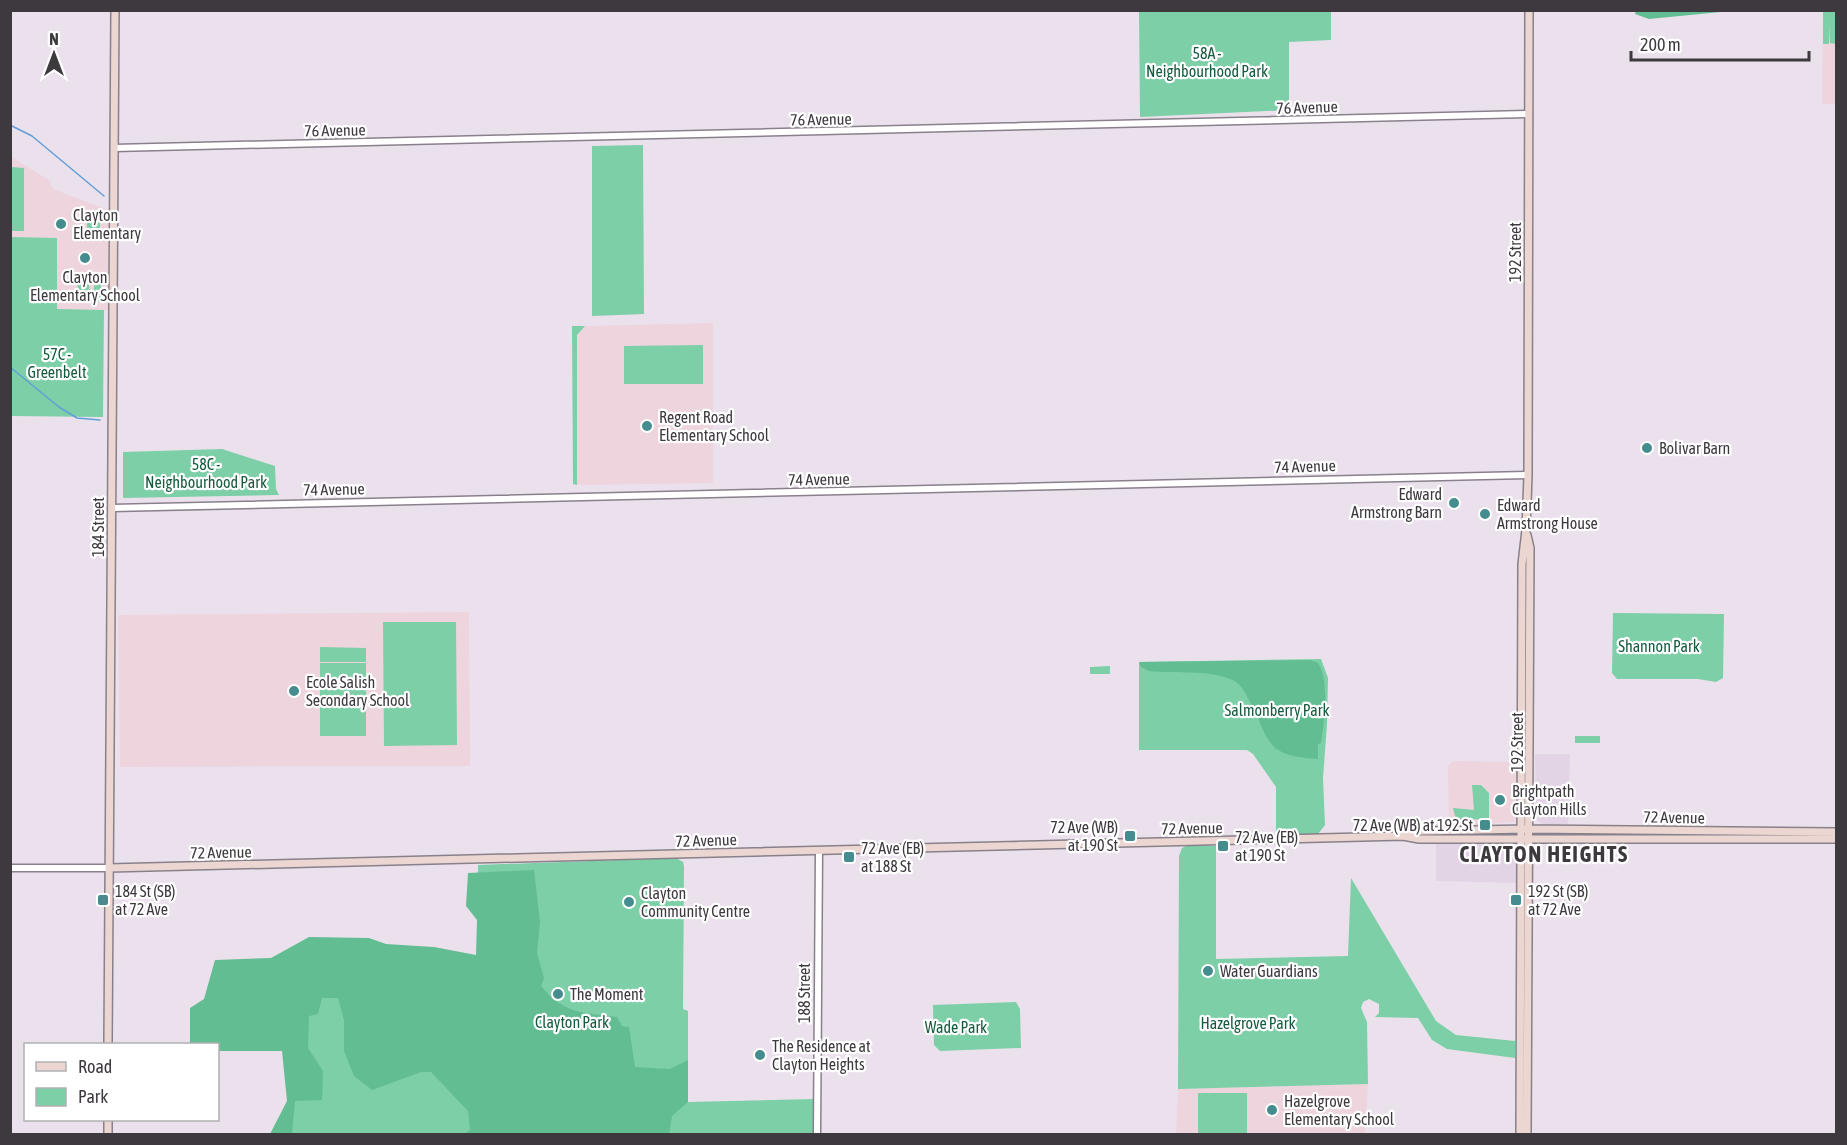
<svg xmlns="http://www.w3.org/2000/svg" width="1847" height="1145" viewBox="0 0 1847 1145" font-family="'Asap Condensed',sans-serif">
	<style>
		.built { fill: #e2d4e5 }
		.education { fill: #edd4dd }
		.green { fill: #7ccfa7 }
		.forest { fill: #63bd93 }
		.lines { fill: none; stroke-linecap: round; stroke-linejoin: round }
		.stream { stroke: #639ed9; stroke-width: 1.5 }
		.tertiary-casing { stroke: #88808a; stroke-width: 9 }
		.secondary-casing { stroke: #88808a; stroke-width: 10 }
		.tertiary { stroke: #fff; stroke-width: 6 }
		.secondary { stroke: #ecd6d1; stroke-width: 7 }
		.poi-dot { fill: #448c8e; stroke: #fff; stroke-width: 2 }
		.labels { text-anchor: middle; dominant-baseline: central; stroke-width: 4.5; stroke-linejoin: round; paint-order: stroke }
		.park-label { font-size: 16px; fill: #165b3f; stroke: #fff }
		.street-label { font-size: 16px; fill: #3d393e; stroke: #fff }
		.poi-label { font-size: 16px; fill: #3d393e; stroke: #fff; text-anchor: start }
		.district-label { font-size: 22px; font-weight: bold; letter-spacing: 1.5px; fill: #3d393e; stroke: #fff }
	</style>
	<rect width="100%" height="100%" fill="#ebe1ed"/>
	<!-- built -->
	<path class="built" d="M 1535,754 L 1570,754 L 1568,824 L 1542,824 L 1536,819 Z
		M 1506,842 L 1515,846 L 1516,852 L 1516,883 L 1436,881 L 1436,844 Z"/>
	<!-- education -->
	<path class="education" d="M 1823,11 L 1836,11 L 1836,104 L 1822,104 Z
		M 11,157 L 49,180 L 53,189 L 111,211 L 109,310 L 57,309 L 57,238 L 11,237 Z
		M 713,323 L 713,483 L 577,485 L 577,335 L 585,326 Z
		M 469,612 L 470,766 L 120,767 L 118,615 Z
		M 1455,761 L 1514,762 L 1517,768 L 1517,814 L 1514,822 L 1457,826 L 1449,824 L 1448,768 L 1449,764 Z
		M 1368,1084 L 1365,1134 L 1176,1134 L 1178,1089 Z"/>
	<!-- green -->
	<path class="green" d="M 1139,11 L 1331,11 L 1331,40 L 1289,42 L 1289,110 L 1140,117 Z
		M 1823,11 L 1836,11 L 1836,48 L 1836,44 L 1830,43 L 1830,24 L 1829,44 L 1823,44 Z
		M 643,145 L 644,314 L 592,316 L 592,146 Z
		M 11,167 L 24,168 L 24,231 L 11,231 Z
		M 87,217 L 100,217 L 100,236 L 87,235 Z
		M 11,237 L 57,238 L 57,309 L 104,310 L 103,417 L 11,416 Z
		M 79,275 L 88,275 L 90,294 L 79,294 L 76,278 Z
		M 95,280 L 100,280 L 103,302 L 92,302 Z
		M 572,326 L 585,326 L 577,335 L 577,485 L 573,484 Z
		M 703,345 L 703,384 L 624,384 L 624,346 Z
		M 222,449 L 275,466 L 276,489 L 279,495 L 123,498 L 123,452 Z
		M 1613,613 L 1724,614 L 1723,678 L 1716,682 L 1698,679 L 1617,679 L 1612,673 Z
		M 383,622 L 456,622 L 457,745 L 384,746 Z
		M 320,647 L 366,648 L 366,662 L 320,662 Z
		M 1321,659 L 1328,678 L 1327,724 L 1323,778 L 1325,825 L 1318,834 L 1276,837 L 1276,787 L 1253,754 L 1247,750 L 1139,750 L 1139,662 Z
		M 320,663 L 366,663 L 366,736 L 320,736 Z
		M 1110,666 L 1110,674 L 1090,674 L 1090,667 Z
		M 1575,736 L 1600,736 L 1600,743 L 1575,743 Z
		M 1472,785 L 1481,785 L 1489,793 L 1489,819 L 1456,820 L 1453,808 L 1474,810 Z
		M 1188,845 L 1216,846 L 1216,959 L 1348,956 L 1351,878 L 1436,1021 L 1456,1035 L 1515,1041 L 1515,1058 L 1447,1049 L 1432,1040 L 1418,1018 L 1375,1017 L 1379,1013 L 1379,1004 L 1369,999 L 1363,1002 L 1361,1008 L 1367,1022 L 1368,1084 L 1178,1089 L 1179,856 L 1182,848 Z
		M 676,858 L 683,862 L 684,866 L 683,1009 L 688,1011 L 688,1102 L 814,1099 L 814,1134 L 290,1134 L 291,958 L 479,957 L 478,865 Z
		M 1016,1002 L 1020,1009 L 1021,1048 L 940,1051 L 934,1045 L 933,1005 Z
		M 1198,1093 L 1247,1093 L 1247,1134 L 1198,1134 Z"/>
	<!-- forest -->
	<path class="forest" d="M 1636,10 L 1731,10 L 1731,11 L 1649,19 L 1635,14 Z
		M 1310,660 L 1318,663 C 1330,679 1324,724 1321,743 L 1318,744 L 1318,759 C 1263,756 1271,741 1249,700 C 1245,693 1242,686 1236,682 C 1216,669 1174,674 1149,671 L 1141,667 L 1139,662 Z
		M 534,870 L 540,922 L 537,953 L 544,978 L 541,986 C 565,1015 582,1012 617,1017 L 622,1026 L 629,1027 L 635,1067 L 670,1069 L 688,1060 L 688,1102 L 672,1116 L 669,1134 L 464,1134 L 470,1130 L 468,1111 L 431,1072 L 421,1072 L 372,1090 L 354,1076 L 344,1051 L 344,1020 L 338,998 L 322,998 L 318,1014 L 309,1016 L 308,1048 L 323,1071 L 322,1100 L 295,1101 L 292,1134 L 270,1134 L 287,1101 L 282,1051 L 218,1051 L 218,1044 L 190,1044 L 190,1008 L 204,999 L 215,960 L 271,958 L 309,937 L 369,938 L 386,944 L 434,947 L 476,955 L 477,920 L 466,906 L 468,873 Z"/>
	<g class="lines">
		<!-- stream -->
		<path class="stream" d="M 10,125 L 32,136 L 104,196
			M 10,367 L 59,407 L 77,418 L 100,420"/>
		<defs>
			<path id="tertiary" d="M 114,148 L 1529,114
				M 112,508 L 1528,475
				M 10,868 L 109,868
				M 817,1134 L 819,851"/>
			<path id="secondary" d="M 1405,836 L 1421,831 L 1530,829 L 1836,832
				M 109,868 L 1403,836 L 1419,839 L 1836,839
				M 108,1044 L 115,10
				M 108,1120 L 108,1134
				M 1520,1134 L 1522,564 L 1526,530 L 1528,475 L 1529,10
				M 1527,1134 L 1530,548 L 1527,535"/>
		</defs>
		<!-- tertiary casing -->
		<use href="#tertiary" class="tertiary-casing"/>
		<!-- secondary casing -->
		<use href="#secondary" class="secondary-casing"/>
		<!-- tertiary -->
		<use href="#tertiary" class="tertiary"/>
		<!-- secondary -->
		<use href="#secondary" class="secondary"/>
	</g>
	<!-- markers -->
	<g class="poi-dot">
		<circle cx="61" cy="224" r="6"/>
		<circle cx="85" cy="258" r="6"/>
		<circle cx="647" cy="426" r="6"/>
		<circle cx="1647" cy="448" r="6"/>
		<circle cx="1454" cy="503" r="6"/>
		<circle cx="1485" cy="514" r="6"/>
		<circle cx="294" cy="691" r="6"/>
		<circle cx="1500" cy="800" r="6"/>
		<rect x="1479" y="819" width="12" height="12" rx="3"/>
		<rect x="1124" y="830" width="12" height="12" rx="3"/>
		<rect x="1217" y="840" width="12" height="12" rx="3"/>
		<rect x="843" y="851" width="12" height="12" rx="3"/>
		<rect x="97" y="894" width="12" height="12" rx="3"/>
		<rect x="1510" y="894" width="12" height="12" rx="3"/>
		<circle cx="629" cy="902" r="6"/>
		<circle cx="1208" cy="971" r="6"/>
		<circle cx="558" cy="994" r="6"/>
		<circle cx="760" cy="1055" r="6"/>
		<circle cx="1272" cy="1110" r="6"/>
	</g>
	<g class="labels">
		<!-- park labels -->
		<g class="park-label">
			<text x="1207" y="53">58A -<tspan x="1207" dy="18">Neighbourhood Park</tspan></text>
			<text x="57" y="354">57C -<tspan x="57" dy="18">Greenbelt</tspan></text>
			<text x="206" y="464">58C -<tspan x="206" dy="18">Neighbourhood Park</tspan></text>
			<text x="1659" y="646">Shannon Park</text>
			<text x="1277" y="710">Salmonberry Park</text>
			<text x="572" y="1022">Clayton Park</text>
			<text x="1248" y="1023">Hazelgrove Park</text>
			<text x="956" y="1027">Wade Park</text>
		</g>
		<!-- street labels -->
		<g class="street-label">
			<text transform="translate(1307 107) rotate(-2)">76 Avenue</text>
			<text transform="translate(821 119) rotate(-1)">76 Avenue</text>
			<text transform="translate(335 130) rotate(-1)">76 Avenue</text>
			<text transform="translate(1515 252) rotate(-90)">192 Street</text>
			<text transform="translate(1305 466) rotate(-2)">74 Avenue</text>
			<text transform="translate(819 479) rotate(-1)">74 Avenue</text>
			<text transform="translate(334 489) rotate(-1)">74 Avenue</text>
			<text transform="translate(98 527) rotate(-90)">184 Street</text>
			<text transform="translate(1517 742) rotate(-90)">192 Street</text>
			<text transform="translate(1674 817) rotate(1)">72 Avenue</text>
			<text transform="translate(1192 828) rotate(-1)">72 Avenue</text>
			<text transform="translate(706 840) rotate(-2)">72 Avenue</text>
			<text transform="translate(221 852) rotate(-1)">72 Avenue</text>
			<text transform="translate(804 993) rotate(-90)">188 Street</text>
		</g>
		<!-- poi labels -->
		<g class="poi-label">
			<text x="73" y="215">Clayton<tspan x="73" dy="18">Elementary</tspan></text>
			<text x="85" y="277" text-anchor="middle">Clayton<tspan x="85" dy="18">Elementary School</tspan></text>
			<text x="659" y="417">Regent Road<tspan x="659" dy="18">Elementary School</tspan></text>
			<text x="1659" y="448">Bolivar Barn</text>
			<text x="1442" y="494" text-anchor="end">Edward<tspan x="1442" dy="18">Armstrong Barn</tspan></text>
			<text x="1497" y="505">Edward<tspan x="1497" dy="18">Armstrong House</tspan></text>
			<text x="306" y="682">Ecole Salish<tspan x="306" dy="18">Secondary School</tspan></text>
			<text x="1512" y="791">Brightpath<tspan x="1512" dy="18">Clayton Hills</tspan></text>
			<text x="1473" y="825" text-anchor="end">72 Ave (WB) at 192 St</text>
			<text x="1118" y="827" text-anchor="end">72 Ave (WB)<tspan x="1118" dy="18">at 190 St</tspan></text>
			<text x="1235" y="837">72 Ave (EB)<tspan x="1235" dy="18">at 190 St</tspan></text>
			<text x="861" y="848">72 Ave (EB)<tspan x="861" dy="18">at 188 St</tspan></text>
			<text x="115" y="891">184 St (SB)<tspan x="115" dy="18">at 72 Ave</tspan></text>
			<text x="1528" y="891">192 St (SB)<tspan x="1528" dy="18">at 72 Ave</tspan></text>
			<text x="641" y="893">Clayton<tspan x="641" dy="18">Community Centre</tspan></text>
			<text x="1220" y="971">Water Guardians</text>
			<text x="570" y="994">The Moment</text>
			<text x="772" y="1046">The Residence at<tspan x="772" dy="18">Clayton Heights</tspan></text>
			<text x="1284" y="1101">Hazelgrove<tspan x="1284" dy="18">Elementary School</tspan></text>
		</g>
		<!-- district labels -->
		<g class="district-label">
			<text x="1544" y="854">CLAYTON HEIGHTS</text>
		</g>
	</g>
	<!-- border -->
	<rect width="1847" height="1145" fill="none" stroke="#3d393e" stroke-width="24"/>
	<!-- legend -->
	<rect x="24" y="1043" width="195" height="78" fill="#ffffff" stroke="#b1b0b2" stroke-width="1.5"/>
	<rect x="36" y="1062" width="30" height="9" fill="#ecd6d1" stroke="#b1b0b2" stroke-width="1.5"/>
	<text x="78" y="1073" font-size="18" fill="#3d393e">Road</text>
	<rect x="36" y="1088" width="30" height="18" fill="#7ccfa7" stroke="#b1b0b2" stroke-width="1.5"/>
	<text x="78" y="1103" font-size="18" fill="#3d393e">Park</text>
	<!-- north arrow -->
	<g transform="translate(54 54)" stroke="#ffffff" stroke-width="4.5" paint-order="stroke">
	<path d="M0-4.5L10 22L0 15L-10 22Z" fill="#3d393e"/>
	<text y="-9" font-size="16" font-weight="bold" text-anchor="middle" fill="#3d393e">N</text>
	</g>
	<!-- scale -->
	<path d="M1631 51v9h178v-9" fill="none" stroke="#3d393e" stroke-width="3"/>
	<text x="1640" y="51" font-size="18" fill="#3d393e" stroke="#ffffff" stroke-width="4.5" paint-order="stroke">200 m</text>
</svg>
